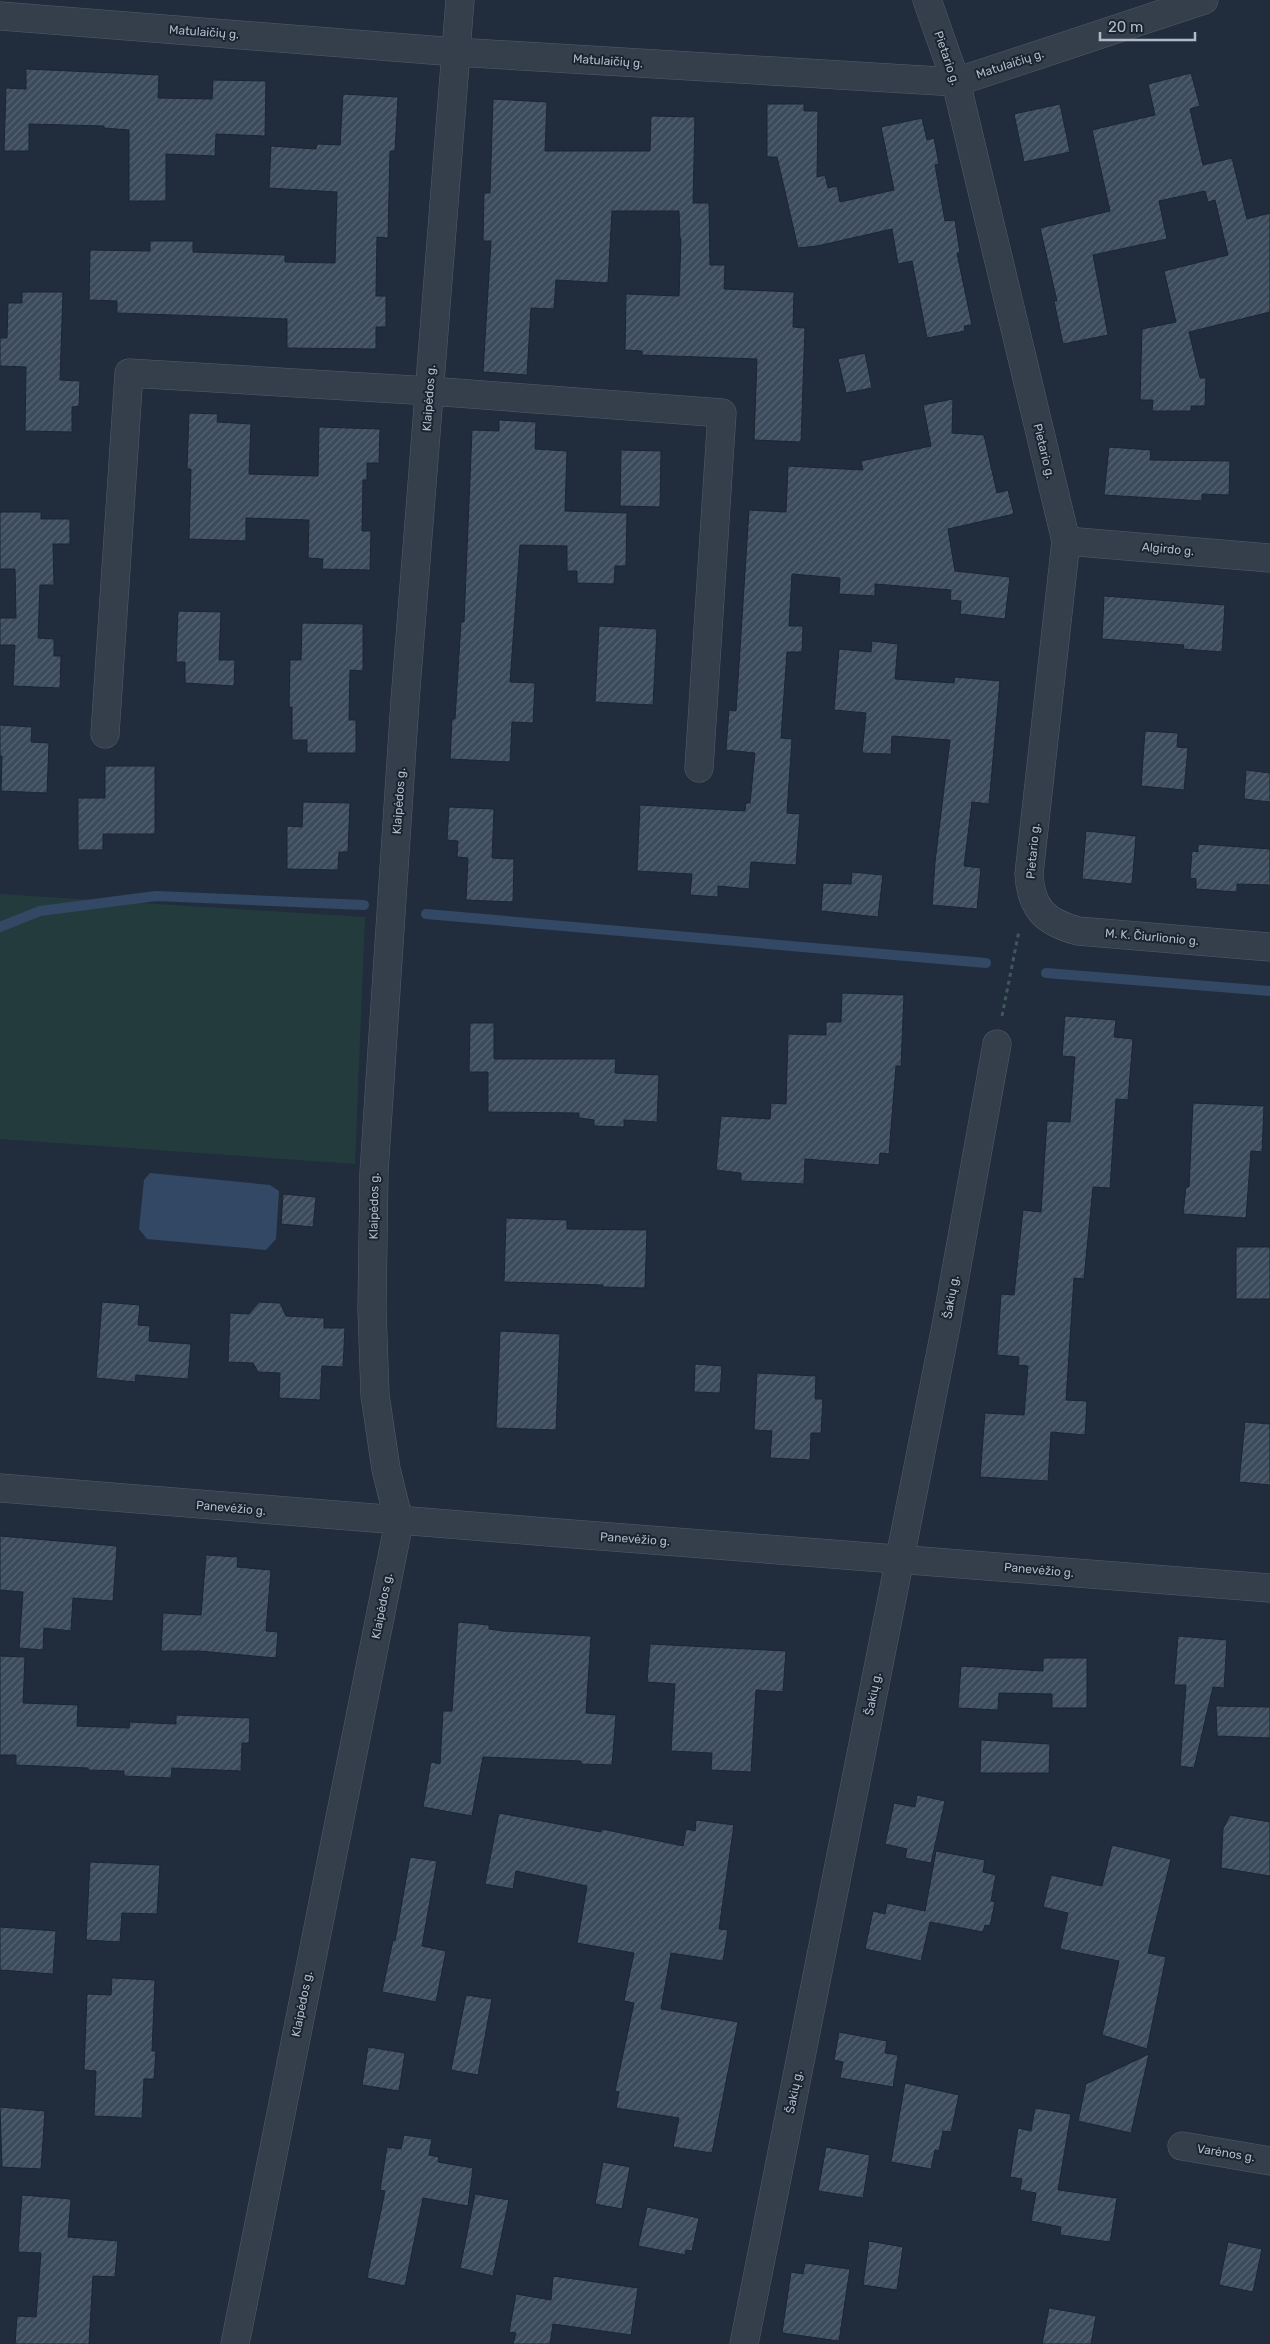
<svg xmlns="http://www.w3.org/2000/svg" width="1270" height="2344" viewBox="0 0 1270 2344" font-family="Rubik,sans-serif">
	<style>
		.green { fill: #233b3d }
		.water { fill: #334865 }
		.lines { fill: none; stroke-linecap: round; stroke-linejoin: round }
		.stream { stroke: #334865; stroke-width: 10 }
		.building { fill: url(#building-hatch); stroke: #1c2633 }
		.street-casing { stroke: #535d6a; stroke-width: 29 }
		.path { stroke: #40585a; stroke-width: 3; stroke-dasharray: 4 4; stroke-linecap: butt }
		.street { stroke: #353f4c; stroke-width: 28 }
		.labels { text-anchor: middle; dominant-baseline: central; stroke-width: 4; stroke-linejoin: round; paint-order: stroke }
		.street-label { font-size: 12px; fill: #b0bac8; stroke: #1a2431 }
	</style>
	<defs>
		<pattern id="building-hatch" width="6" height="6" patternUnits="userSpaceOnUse" patternTransform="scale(1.25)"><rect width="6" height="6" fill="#3c4b5c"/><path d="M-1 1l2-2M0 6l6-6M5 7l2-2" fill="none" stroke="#566372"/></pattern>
	</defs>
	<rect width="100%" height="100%" fill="#212d3c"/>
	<!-- green -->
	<path class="green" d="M 0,894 L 365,917 L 355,1164 L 0,1139 Z"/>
	<!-- water -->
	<path class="water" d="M 150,1173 L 270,1185 L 279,1191 L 276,1239 L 266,1250 L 147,1239 L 139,1229 L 144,1180 Z"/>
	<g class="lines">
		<!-- stream -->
		<path class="stream" d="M 426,914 L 986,963
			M 0,927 L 40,911 L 156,896 L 364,905
			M 1046,973 L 1270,991"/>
	</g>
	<!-- building -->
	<path class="building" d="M 26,69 L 159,75 L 158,98 L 212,99 L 213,80 L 266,81 L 265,136 L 216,134 L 215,156 L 166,154 L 166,201 L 129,201 L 129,130 L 104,128 L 104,126 L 29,124 L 29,151 L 4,151 L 6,88 L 26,89 Z
		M 1191,73 L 1200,106 L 1190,109 L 1203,165 L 1232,158 L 1247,219 L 1270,213 L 1270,312 L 1189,332 L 1200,378 L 1206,378 L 1205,406 L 1191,406 L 1191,411 L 1152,411 L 1153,400 L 1140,400 L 1142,329 L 1176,322 L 1164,271 L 1228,255 L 1215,200 L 1208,202 L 1205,191 L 1159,201 L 1167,239 L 1093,255 L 1108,335 L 1063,344 L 1054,301 L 1057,301 L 1040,228 L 1110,211 L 1092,130 L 1155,115 L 1148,84 Z
		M 343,94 L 398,97 L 395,151 L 390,151 L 388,238 L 377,237 L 376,296 L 386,296 L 386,327 L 376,327 L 376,349 L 287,348 L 287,319 L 117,313 L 117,301 L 89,300 L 90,250 L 150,251 L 150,241 L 193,241 L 193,252 L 285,255 L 285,262 L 335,263 L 337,192 L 269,188 L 271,146 L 316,149 L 317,144 L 340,145 Z
		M 493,99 L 547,102 L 545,151 L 650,151 L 651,116 L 695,117 L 693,203 L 709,203 L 710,265 L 725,265 L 724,289 L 794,292 L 793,327 L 805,328 L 801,442 L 754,440 L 757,359 L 642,355 L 642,351 L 625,350 L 626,294 L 679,296 L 681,239 L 680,239 L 679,211 L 612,211 L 608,283 L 556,280 L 554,309 L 531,308 L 527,375 L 483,372 L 491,241 L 483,241 L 484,193 L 490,193 Z
		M 767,104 L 804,104 L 804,111 L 818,111 L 817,177 L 825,175 L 828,188 L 837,186 L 840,202 L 894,190 L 881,127 L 922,118 L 927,140 L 934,138 L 939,164 L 935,165 L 945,221 L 955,220 L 960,253 L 957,253 L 972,325 L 964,326 L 965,331 L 927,338 L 912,261 L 898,264 L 892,229 L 817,246 L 798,248 L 777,157 L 767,157 Z
		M 1060,104 L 1070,152 L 1024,162 L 1014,114 Z
		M 22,292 L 63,292 L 60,380 L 80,381 L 79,406 L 72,407 L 72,432 L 25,431 L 26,367 L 0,366 L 0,338 L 7,338 L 8,303 L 22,303 Z
		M 865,353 L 872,388 L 846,393 L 838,359 Z
		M 953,399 L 952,433 L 984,435 L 997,493 L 1008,490 L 1014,514 L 948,529 L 955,571 L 1010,577 L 1005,619 L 960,614 L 961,601 L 950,600 L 951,590 L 875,584 L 875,596 L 839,594 L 840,578 L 792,574 L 789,626 L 803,626 L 802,652 L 787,652 L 781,738 L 792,739 L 787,813 L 800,814 L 796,865 L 751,862 L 749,889 L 718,886 L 718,897 L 690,895 L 692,874 L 637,871 L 640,805 L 745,811 L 746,803 L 750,803 L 755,753 L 726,750 L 729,710 L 736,711 L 749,510 L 786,512 L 788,466 L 863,470 L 861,461 L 931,446 L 923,405 Z
		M 189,413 L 218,414 L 217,422 L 251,424 L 249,474 L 318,476 L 319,427 L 380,429 L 379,463 L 367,463 L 367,480 L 363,480 L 362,531 L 371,531 L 370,570 L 322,569 L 323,559 L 308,558 L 309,520 L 246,518 L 246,541 L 189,539 L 191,469 L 187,469 Z
		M 499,420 L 536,422 L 535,449 L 567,451 L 565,511 L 627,513 L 626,566 L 615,566 L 614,584 L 577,583 L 577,571 L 567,571 L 567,546 L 520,545 L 510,682 L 535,683 L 533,723 L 512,722 L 510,762 L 450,759 L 452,719 L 455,719 L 461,622 L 464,622 L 472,430 L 499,431 Z
		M 1109,447 L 1151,450 L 1150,460 L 1230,461 L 1229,495 L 1202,494 L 1202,501 L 1104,495 Z
		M 621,450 L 661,451 L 660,507 L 620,506 Z
		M 0,512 L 41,512 L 41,519 L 70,519 L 70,544 L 53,544 L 54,585 L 40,585 L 38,638 L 54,639 L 54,656 L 61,656 L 60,688 L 13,686 L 15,645 L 0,645 L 0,618 L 16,618 L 15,569 L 0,569 Z
		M 1104,596 L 1225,605 L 1222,652 L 1183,649 L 1184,645 L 1102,639 Z
		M 178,611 L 221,612 L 219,660 L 235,660 L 234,686 L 185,683 L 185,662 L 176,662 Z
		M 302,623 L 363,624 L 363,671 L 350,670 L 349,720 L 356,720 L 356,753 L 307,753 L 307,740 L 292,740 L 292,707 L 289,707 L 290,660 L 301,660 Z
		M 599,626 L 657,629 L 653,705 L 595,702 Z
		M 872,641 L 898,644 L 895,679 L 954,683 L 955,677 L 1000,681 L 989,804 L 972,802 L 964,866 L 981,868 L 977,909 L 932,905 L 935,862 L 950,740 L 892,736 L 891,754 L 862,753 L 866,713 L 834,710 L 839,649 L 871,652 Z
		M 0,725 L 32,727 L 31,742 L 49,743 L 47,793 L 1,791 L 2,756 L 0,756 Z
		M 1145,731 L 1178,733 L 1177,747 L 1188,748 L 1184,790 L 1141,786 Z
		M 105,766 L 155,766 L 155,834 L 103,834 L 103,850 L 78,850 L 78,798 L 105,798 Z
		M 1246,770 L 1270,773 L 1270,802 L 1244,799 Z
		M 303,802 L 350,803 L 348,852 L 339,852 L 338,870 L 287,869 L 287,826 L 302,827 Z
		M 449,807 L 494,809 L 492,858 L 514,859 L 513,902 L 466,900 L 468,858 L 457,857 L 458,841 L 447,840 Z
		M 1086,831 L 1136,836 L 1132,884 L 1082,879 Z
		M 1198,844 L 1270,849 L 1270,885 L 1237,884 L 1237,892 L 1196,889 L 1196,879 L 1190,878 L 1192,851 L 1198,852 Z
		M 852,872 L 883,875 L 878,917 L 821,911 L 823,883 L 851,884 Z
		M 842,993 L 904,995 L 901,1066 L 896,1066 L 889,1154 L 880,1153 L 879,1165 L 805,1159 L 804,1184 L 741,1181 L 741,1173 L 716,1170 L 721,1116 L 770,1119 L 771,1103 L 786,1104 L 788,1034 L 826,1035 L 826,1022 L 841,1022 Z
		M 1065,1016 L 1116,1020 L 1114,1037 L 1133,1039 L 1128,1100 L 1116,1099 L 1110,1188 L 1093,1187 L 1084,1279 L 1074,1278 L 1066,1400 L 1087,1401 L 1085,1435 L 1051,1432 L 1048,1481 L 980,1477 L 985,1413 L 1024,1415 L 1028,1366 L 1018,1365 L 1019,1357 L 997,1355 L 1001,1294 L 1014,1295 L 1023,1210 L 1041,1212 L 1047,1121 L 1070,1122 L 1075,1057 L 1062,1056 Z
		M 470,1023 L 494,1023 L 494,1059 L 616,1059 L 615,1073 L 659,1075 L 657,1122 L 624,1120 L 624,1127 L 594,1126 L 594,1120 L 579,1118 L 579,1113 L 488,1112 L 488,1072 L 469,1072 Z
		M 1193,1103 L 1264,1106 L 1262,1152 L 1251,1151 L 1246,1218 L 1183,1214 L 1186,1187 L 1189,1187 Z
		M 283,1194 L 316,1197 L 313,1227 L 281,1224 Z
		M 506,1218 L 567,1220 L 567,1229 L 647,1230 L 645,1288 L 603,1287 L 603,1285 L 504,1282 Z
		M 1236,1247 L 1270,1247 L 1270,1299 L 1236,1299 Z
		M 102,1302 L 140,1305 L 138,1325 L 150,1326 L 149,1341 L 191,1344 L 188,1379 L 136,1375 L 135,1382 L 96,1378 Z
		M 259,1302 L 280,1303 L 286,1316 L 324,1318 L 324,1328 L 345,1328 L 343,1367 L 322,1366 L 320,1400 L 279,1398 L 280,1373 L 258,1372 L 253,1363 L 228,1362 L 230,1313 L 249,1314 Z
		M 500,1331 L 560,1334 L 556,1430 L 496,1428 Z
		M 695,1364 L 722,1366 L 720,1393 L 694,1392 Z
		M 757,1373 L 816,1376 L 815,1399 L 823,1399 L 821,1433 L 811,1433 L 810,1460 L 770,1458 L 772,1431 L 754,1430 Z
		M 1245,1422 L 1270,1424 L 1270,1485 L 1239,1482 Z
		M 0,1536 L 117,1546 L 113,1601 L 73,1598 L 71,1631 L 44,1628 L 43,1650 L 19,1648 L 23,1592 L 0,1590 Z
		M 206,1555 L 238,1557 L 237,1567 L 271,1570 L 266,1631 L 278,1632 L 276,1658 L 199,1651 L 161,1651 L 163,1613 L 201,1615 Z
		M 458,1622 L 489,1625 L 489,1629 L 503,1631 L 591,1636 L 586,1713 L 616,1715 L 612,1765 L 581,1764 L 581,1761 L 483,1757 L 472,1816 L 423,1807 L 431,1762 L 440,1764 L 443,1711 L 452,1711 Z
		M 1178,1636 L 1227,1640 L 1224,1688 L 1213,1687 L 1194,1768 L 1180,1766 L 1186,1685 L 1174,1685 Z
		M 650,1644 L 786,1651 L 783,1692 L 756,1690 L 751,1772 L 711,1770 L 712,1753 L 671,1751 L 675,1684 L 647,1682 Z
		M 0,1656 L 25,1657 L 23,1703 L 78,1705 L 77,1726 L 129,1728 L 130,1722 L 176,1724 L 176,1715 L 250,1718 L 249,1743 L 242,1743 L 241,1771 L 172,1768 L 171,1778 L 124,1776 L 124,1771 L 88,1770 L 88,1768 L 16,1765 L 16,1755 L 0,1755 Z
		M 1043,1658 L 1087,1658 L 1087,1708 L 1052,1708 L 1052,1694 L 999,1693 L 998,1710 L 958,1708 L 961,1666 L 1043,1671 Z
		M 1216,1706 L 1270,1707 L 1270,1738 L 1217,1736 Z
		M 981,1740 L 1050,1744 L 1049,1773 L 980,1773 Z
		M 917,1795 L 945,1801 L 931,1863 L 905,1858 L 907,1849 L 885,1844 L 894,1803 L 915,1807 Z
		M 499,1813 L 601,1832 L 602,1829 L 683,1846 L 686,1829 L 695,1831 L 696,1820 L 734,1825 L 719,1929 L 728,1930 L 723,1961 L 671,1953 L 661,2009 L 738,2022 L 712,2153 L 673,2147 L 679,2118 L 616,2108 L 619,2092 L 615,2091 L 634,2003 L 624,2001 L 634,1953 L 577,1943 L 587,1886 L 516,1871 L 513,1889 L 485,1884 Z
		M 1230,1815 L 1270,1822 L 1270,1876 L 1221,1868 L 1223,1829 Z
		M 1112,1845 L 1171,1859 L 1148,1953 L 1166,1957 L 1147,2049 L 1102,2035 L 1119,1961 L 1060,1949 L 1068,1913 L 1043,1907 L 1051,1875 L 1102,1886 Z
		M 936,1851 L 985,1860 L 983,1872 L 996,1875 L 991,1901 L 995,1902 L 990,1926 L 985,1925 L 983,1932 L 930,1922 L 921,1961 L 865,1949 L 873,1911 L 885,1914 L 887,1903 L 925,1911 Z
		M 410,1857 L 437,1861 L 422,1946 L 446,1951 L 436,2002 L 382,1992 L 393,1940 L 395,1941 Z
		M 90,1862 L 160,1865 L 157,1914 L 122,1913 L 120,1942 L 86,1940 Z
		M 0,1927 L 56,1931 L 53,1974 L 0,1970 Z
		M 112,1978 L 155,1980 L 152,2051 L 156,2051 L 154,2079 L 144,2079 L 142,2118 L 94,2116 L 96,2071 L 84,2070 L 87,1994 L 111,1995 Z
		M 466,1995 L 492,1999 L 478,2075 L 451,2070 Z
		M 839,2032 L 887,2041 L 885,2053 L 898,2055 L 893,2087 L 840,2078 L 843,2062 L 834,2060 Z
		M 368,2047 L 405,2053 L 399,2091 L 362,2085 Z
		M 1149,2054 L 1131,2133 L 1078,2121 L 1086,2084 Z
		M 905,2083 L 959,2095 L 951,2132 L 943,2131 L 939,2151 L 935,2150 L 931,2169 L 891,2162 Z
		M 0,2107 L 45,2111 L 41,2169 L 2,2167 Z
		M 1035,2108 L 1071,2114 L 1058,2190 L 1117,2198 L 1110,2242 L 1060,2235 L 1061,2227 L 1031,2221 L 1036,2193 L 1020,2190 L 1022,2179 L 1010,2177 L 1018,2128 L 1031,2131 Z
		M 404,2135 L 432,2139 L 429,2155 L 439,2157 L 438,2162 L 473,2168 L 468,2206 L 423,2198 L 405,2286 L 367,2278 L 385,2191 L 380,2190 L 387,2147 L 401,2149 Z
		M 826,2147 L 870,2155 L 863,2198 L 818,2191 Z
		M 603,2162 L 630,2167 L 622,2209 L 595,2204 Z
		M 475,2194 L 509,2200 L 493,2276 L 460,2268 Z
		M 22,2195 L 71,2199 L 68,2237 L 118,2241 L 115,2277 L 93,2276 L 89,2344 L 15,2344 L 17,2316 L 36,2317 L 41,2253 L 18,2252 Z
		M 647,2207 L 699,2218 L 692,2251 L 686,2250 L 685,2255 L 638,2246 Z
		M 869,2241 L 903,2247 L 897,2290 L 863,2285 Z
		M 1228,2242 L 1262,2249 L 1253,2292 L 1219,2285 Z
		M 805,2263 L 850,2269 L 839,2341 L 782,2333 L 791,2272 L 803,2274 Z
		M 553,2276 L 638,2288 L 631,2335 L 553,2324 L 550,2344 L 513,2344 L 516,2333 L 509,2332 L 516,2294 L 551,2300 Z
		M 1049,2308 L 1096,2316 L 1091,2344 L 1042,2344 Z"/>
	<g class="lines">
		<defs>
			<path id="street" d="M 927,0 L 956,82 L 1066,541 L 1029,874 C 1031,909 1045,922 1078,931 L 1270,947
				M 0,16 L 456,52 L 956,82 L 1204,0
				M 1066,541 L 1270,558
				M 105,734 L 129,373 L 430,391 L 722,413 L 699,768
				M 0,1488 C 423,1524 847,1554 1270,1588
				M 1182,2146 L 1270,2161
				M 235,2344 L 399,1522 L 386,1469 L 375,1395 L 372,1309 L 374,1172 L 405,701 L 460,0
				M 744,2344 L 946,1326 L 997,1044"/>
		</defs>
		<!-- street casing -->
		<use href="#street" class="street-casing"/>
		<!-- path -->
		<path class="path" d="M 1002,1016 L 1019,931"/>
		<!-- street -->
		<use href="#street" class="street"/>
	</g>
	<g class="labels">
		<!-- street labels -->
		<g class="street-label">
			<text transform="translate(204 32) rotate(4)">Matulaičių g.</text>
			<text transform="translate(947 58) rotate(71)">Pietario g.</text>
			<text transform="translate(608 61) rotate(4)">Matulaičių g.</text>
			<text transform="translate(1010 64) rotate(-18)">Matulaičių g.</text>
			<text transform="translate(429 398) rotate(-86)">Klaipėdos g.</text>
			<text transform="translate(1044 451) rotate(76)">Pietario g.</text>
			<text transform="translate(1168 549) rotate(5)">Algirdo g.</text>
			<text transform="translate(399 801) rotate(-86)">Klaipėdos g.</text>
			<text transform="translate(1033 851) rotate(-85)">Pietario g.</text>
			<text transform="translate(1152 937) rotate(5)">M. K. Čiurlionio g.</text>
			<text transform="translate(374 1206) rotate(-89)">Klaipėdos g.</text>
			<text transform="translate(951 1297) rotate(-80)">Šakių g.</text>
			<text transform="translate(231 1508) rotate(5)">Panevėžio g.</text>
			<text transform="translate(635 1539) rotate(4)">Panevėžio g.</text>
			<text transform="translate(1039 1570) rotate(5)">Panevėžio g.</text>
			<text transform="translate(382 1606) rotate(-79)">Klaipėdos g.</text>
			<text transform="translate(873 1694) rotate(-79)">Šakių g.</text>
			<text transform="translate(302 2004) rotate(-79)">Klaipėdos g.</text>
			<text transform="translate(794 2092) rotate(-79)">Šakių g.</text>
			<text transform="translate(1226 2153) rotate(9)">Varėnos g.</text>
		</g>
	</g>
	<!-- scale -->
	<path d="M1100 32v8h95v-8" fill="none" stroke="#b0bac8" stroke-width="2.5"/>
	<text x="1108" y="32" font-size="15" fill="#b0bac8" stroke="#1a2431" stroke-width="4" paint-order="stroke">20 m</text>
</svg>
